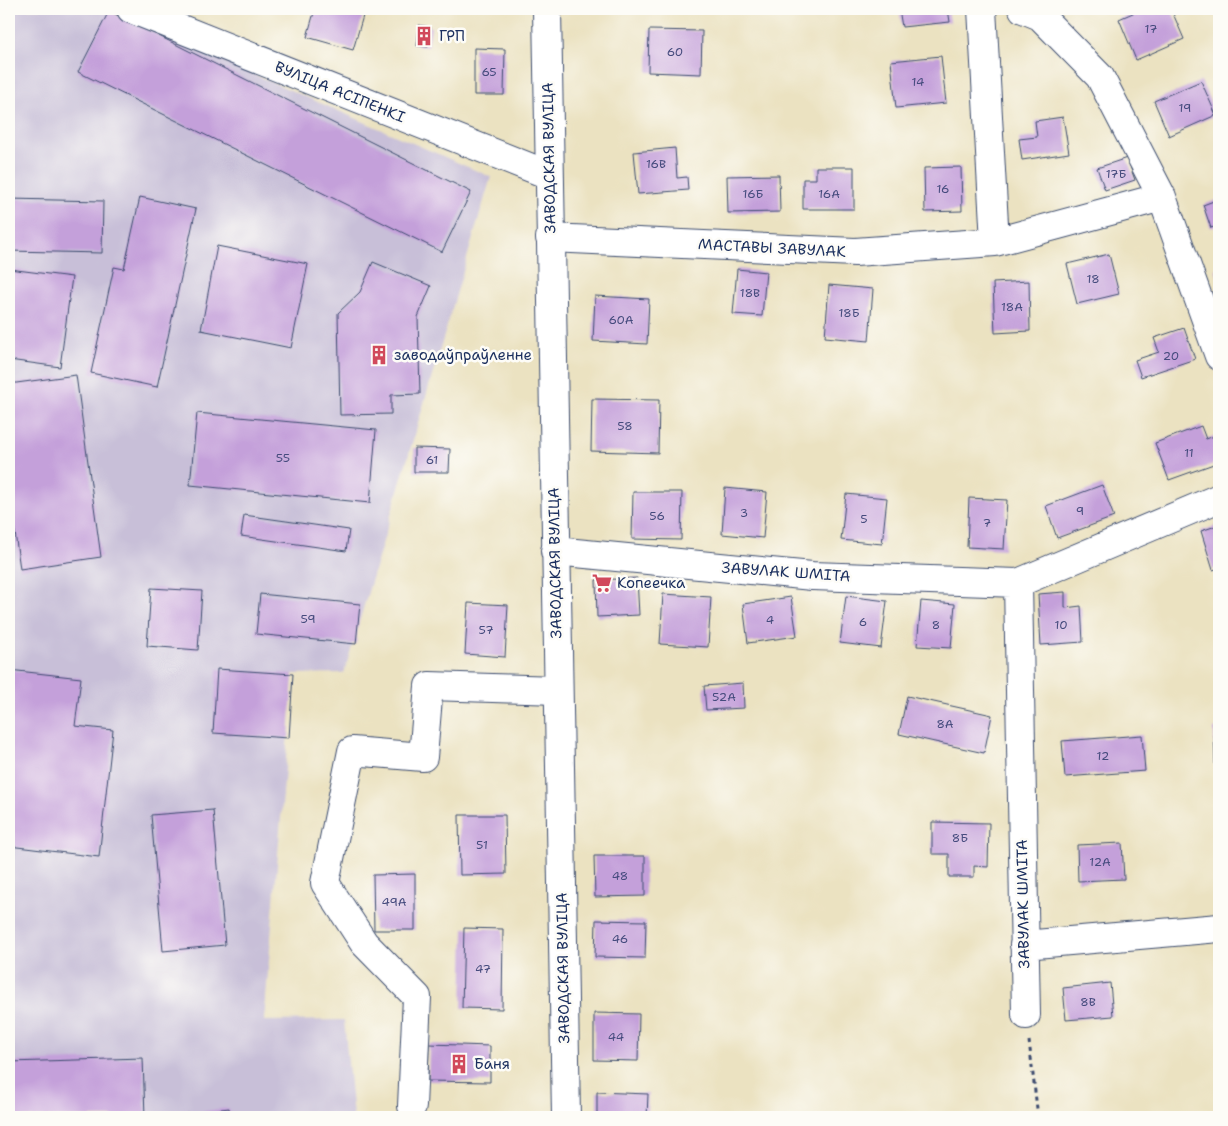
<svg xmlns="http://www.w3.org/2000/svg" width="1228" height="1126" viewBox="0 0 1228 1126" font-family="'Shantell Sans',sans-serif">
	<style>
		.industrial { fill: #c8bfd8 }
		.building { fill: #c4a0da }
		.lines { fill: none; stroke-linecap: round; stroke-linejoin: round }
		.minor-casing { stroke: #3a4a6d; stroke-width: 30 }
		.major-casing { stroke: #3a4a6d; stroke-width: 30 }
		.path { stroke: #3a4a6d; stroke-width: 3; stroke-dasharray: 4 4; stroke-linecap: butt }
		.minor { stroke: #fff; stroke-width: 28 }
		.major { stroke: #fff; stroke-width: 28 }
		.labels { text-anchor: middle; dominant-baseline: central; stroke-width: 5; stroke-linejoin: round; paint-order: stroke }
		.number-label { font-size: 12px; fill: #454b7d }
		.poi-label { font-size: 15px; fill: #1b2f5e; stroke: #fdfcf7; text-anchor: start }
		.street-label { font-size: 15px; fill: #1b2f5e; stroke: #fdfcf7 }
	</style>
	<rect width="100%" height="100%" fill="#fdfcf7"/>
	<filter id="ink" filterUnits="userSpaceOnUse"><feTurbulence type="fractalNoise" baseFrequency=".02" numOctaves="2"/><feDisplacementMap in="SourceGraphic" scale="10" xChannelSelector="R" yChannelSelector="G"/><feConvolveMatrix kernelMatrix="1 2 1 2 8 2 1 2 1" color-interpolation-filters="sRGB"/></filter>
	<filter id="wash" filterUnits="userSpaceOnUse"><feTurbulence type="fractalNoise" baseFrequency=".0096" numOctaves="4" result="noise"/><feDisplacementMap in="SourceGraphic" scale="20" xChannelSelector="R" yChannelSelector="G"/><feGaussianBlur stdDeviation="1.12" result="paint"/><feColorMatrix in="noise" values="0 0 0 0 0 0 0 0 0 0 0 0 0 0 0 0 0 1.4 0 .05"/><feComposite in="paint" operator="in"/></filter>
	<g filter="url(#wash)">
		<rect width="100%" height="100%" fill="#ebe2c1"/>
		<!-- industrial -->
		<path class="industrial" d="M 9,9 L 103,9 L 491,177 L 344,673 L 293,674 L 264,1021 L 344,1020 L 353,1117 L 9,1117 Z"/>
		<g id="blocks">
			<!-- building -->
			<path class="building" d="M 315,9 L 365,9 L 353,50 L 307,37 Z
				M 899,9 L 948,9 L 950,22 L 902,27 Z
				M 1142,9 L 1171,9 L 1184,39 L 1136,60 L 1119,19 Z
				M 109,11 L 471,192 L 442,252 L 78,72 Z
				M 419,25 L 431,27 L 428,47 L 417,46 Z
				M 649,30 L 702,31 L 701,74 L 648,72 Z
				M 474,48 L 505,49 L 504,95 L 474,95 Z
				M 941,56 L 946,103 L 896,108 L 891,61 Z
				M 1201,81 L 1216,115 L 1169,136 L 1154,101 Z
				M 1063,117 L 1069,153 L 1022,160 L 1019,139 L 1037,137 L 1035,121 Z
				M 675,148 L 677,178 L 687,177 L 688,190 L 638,194 L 634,152 Z
				M 1127,158 L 1135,180 L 1105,190 L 1097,168 Z
				M 816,167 L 854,167 L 854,209 L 803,209 L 803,179 L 816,179 Z
				M 961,167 L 962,211 L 925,212 L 924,168 Z
				M 779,175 L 780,212 L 728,213 L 727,176 Z
				M 140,197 L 196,209 L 157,387 L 91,373 L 114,267 L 124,269 Z
				M 9,199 L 103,201 L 102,253 L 9,251 Z
				M 1219,199 L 1219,225 L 1211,228 L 1203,205 Z
				M 217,246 L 308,264 L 291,348 L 201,330 Z
				M 1109,254 L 1119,294 L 1077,304 L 1067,264 Z
				M 373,262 L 431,286 L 418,317 L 420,394 L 391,395 L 391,414 L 340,415 L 338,313 L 360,292 Z
				M 1219,268 L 1219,280 L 1215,269 Z
				M 9,269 L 72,277 L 60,367 L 9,360 Z
				M 737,269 L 766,272 L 762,316 L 733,314 Z
				M 1029,281 L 1030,331 L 995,333 L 993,283 Z
				M 829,285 L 873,289 L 869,341 L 825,337 Z
				M 595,296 L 649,299 L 647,344 L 593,341 Z
				M 1184,328 L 1195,359 L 1141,377 L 1135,360 L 1159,352 L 1154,338 Z
				M 76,375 L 101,557 L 20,569 L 9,489 L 9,384 Z
				M 592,399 L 659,400 L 658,453 L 591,451 Z
				M 197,413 L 376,430 L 370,503 L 190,485 Z
				M 1201,426 L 1206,439 L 1217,435 L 1219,462 L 1169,480 L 1155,443 Z
				M 414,448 L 450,449 L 449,472 L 414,472 Z
				M 1102,485 L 1114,517 L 1057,538 L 1046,506 Z
				M 725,488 L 767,492 L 763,538 L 722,534 Z
				M 633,492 L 682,492 L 681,540 L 632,539 Z
				M 846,494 L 887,498 L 882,544 L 841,540 Z
				M 969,498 L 1007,500 L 1004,549 L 967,547 Z
				M 244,515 L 349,530 L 346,551 L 241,536 Z
				M 1219,525 L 1219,568 L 1213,570 L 1201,531 Z
				M 637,578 L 639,615 L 597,617 L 596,580 Z
				M 151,588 L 202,591 L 198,650 L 147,646 Z
				M 1065,592 L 1065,608 L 1081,606 L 1083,642 L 1041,645 L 1038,594 Z
				M 260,594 L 360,604 L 356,644 L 256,634 Z
				M 663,594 L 711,597 L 708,647 L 660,644 Z
				M 846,596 L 887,601 L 881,648 L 840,643 Z
				M 791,597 L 797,636 L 748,643 L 743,604 Z
				M 921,601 L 955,604 L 951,648 L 917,646 Z
				M 468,603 L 508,605 L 505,657 L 465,654 Z
				M 217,669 L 293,674 L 289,738 L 213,733 Z
				M 9,670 L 81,678 L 75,726 L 113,730 L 99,857 L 9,846 Z
				M 743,683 L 744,708 L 706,710 L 704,686 Z
				M 907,696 L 992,715 L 984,753 L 899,734 Z
				M 1219,728 L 1219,766 L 1215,766 L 1214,729 Z
				M 1142,735 L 1145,771 L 1065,777 L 1062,741 Z
				M 213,810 L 225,945 L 163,951 L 151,815 Z
				M 459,815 L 505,815 L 506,874 L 460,875 Z
				M 932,822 L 989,823 L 988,867 L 974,866 L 974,877 L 949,877 L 949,854 L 932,854 Z
				M 1122,843 L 1124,879 L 1078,881 L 1077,845 Z
				M 594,856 L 645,856 L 645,896 L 595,897 Z
				M 415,874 L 415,930 L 374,930 L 373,875 Z
				M 596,920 L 646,921 L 645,958 L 595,957 Z
				M 464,928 L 503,929 L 502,1009 L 462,1008 Z
				M 1110,983 L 1113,1016 L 1066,1020 L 1063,988 Z
				M 594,1013 L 639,1014 L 638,1061 L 594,1060 Z
				M 429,1044 L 490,1046 L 490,1082 L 428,1081 Z
				M 143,1058 L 145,1117 L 9,1117 L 9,1062 Z
				M 597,1092 L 648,1094 L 647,1117 L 597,1117 Z
				M 229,1108 L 230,1117 L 168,1117 L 168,1116 Z"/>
		</g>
	</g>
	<g filter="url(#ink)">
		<use href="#blocks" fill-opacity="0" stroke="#3a4a6d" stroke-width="1"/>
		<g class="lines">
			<defs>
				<path id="minor" d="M 131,9 L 549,175
					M 982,9 L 995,242
					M 1023,9 L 1040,16 L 1100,77 L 1162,197 L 1219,356
					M 550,238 L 855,252 L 995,242 L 1162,197
					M 555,551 L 812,576 L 1018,583 L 1219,498
					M 1018,583 L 1026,1015
					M 1024,945 L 1219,928
					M 412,1106 L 417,997 L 364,943 L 325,883 L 352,751 L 423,757 L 429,686 L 557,690"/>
				<path id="major" d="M 547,9 L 566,1117"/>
			</defs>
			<!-- minor casing -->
			<use href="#minor" class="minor-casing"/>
			<!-- major casing -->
			<use href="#major" class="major-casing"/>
			<!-- path -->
			<path class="path" d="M 1029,1041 L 1038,1117"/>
			<!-- minor -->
			<use href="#minor" class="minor"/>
			<!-- major -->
			<use href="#major" class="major"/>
		</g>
	</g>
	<!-- icons -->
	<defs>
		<symbol id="building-bare" viewBox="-9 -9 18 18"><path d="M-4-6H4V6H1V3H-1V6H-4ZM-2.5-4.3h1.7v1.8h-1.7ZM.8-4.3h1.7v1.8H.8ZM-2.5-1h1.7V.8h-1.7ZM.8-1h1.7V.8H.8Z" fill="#d1495b" stroke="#fdfcf7" stroke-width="2.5" paint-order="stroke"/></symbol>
		<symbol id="supermarket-bare" viewBox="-9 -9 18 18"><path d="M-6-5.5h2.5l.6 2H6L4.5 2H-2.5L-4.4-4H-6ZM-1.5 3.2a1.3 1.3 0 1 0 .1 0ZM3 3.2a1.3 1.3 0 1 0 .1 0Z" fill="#d1495b" stroke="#fdfcf7" stroke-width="2.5" paint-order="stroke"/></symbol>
	</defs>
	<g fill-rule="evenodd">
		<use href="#building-bare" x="410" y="22" width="28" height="28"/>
		<use href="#building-bare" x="365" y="341" width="28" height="28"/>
		<use href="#supermarket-bare" x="588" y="569" width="28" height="28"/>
		<use href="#building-bare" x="445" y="1050" width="28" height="28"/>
	</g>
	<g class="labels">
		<!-- number labels -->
		<g class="number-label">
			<text x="1151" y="29">17</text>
			<text x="675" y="52">60</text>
			<text x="489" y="72">65</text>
			<text x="918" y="82">14</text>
			<text x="1185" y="108">19</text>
			<text x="656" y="164">16В</text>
			<text x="1116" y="174">17Б</text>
			<text x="943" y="189">16</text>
			<text x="753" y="194">16Б</text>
			<text x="829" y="194">16А</text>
			<text x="1093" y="279">18</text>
			<text x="750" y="293">18В</text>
			<text x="1012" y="307">18А</text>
			<text x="849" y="313">18Б</text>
			<text x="621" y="320">60А</text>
			<text x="1171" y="356">20</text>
			<text x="625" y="426">58</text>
			<text x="1189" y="453">11</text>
			<text x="283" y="458">55</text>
			<text x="432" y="460">61</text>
			<text x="1080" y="511">9</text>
			<text x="744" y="513">3</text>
			<text x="657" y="516">56</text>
			<text x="864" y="519">5</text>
			<text x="987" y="523">7</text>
			<text x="308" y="619">59</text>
			<text x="770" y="620">4</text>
			<text x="863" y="622">6</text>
			<text x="936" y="625">8</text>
			<text x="1061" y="625">10</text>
			<text x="486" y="630">57</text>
			<text x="724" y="697">52А</text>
			<text x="945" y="724">8А</text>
			<text x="1103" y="756">12</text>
			<text x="960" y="838">8Б</text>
			<text x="482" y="845">51</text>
			<text x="1100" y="862">12А</text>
			<text x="620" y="876">48</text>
			<text x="394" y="902">49А</text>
			<text x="620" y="939">46</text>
			<text x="483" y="969">47</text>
			<text x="1088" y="1002">8В</text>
			<text x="616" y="1037">44</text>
		</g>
		<!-- poi labels -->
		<g class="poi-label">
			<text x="439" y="36">ГРП</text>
			<text x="394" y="355">заводаўпраўленне</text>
			<text x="617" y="583">Копеечка</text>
			<text x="474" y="1064">Баня</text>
		</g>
		<!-- street labels -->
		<g class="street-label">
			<text transform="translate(340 92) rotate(22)">ВУЛІЦА АСІПЕНКІ</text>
			<text transform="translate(549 158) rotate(-91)">ЗАВОДСКАЯ ВУЛІЦА</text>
			<text transform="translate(772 248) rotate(3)">МАСТАВЫ ЗАВУЛАК</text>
			<text transform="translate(555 563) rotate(-91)">ЗАВОДСКАЯ ВУЛІЦА</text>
			<text transform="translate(786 572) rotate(4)">ЗАВУЛАК ШМІТА</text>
			<text transform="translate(1023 904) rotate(-91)">ЗАВУЛАК ШМІТА</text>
			<text transform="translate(563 968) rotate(-91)">ЗАВОДСКАЯ ВУЛІЦА</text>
		</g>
	</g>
	<!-- margin -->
	<rect width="1228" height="1126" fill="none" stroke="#fdfcf7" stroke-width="30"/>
</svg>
